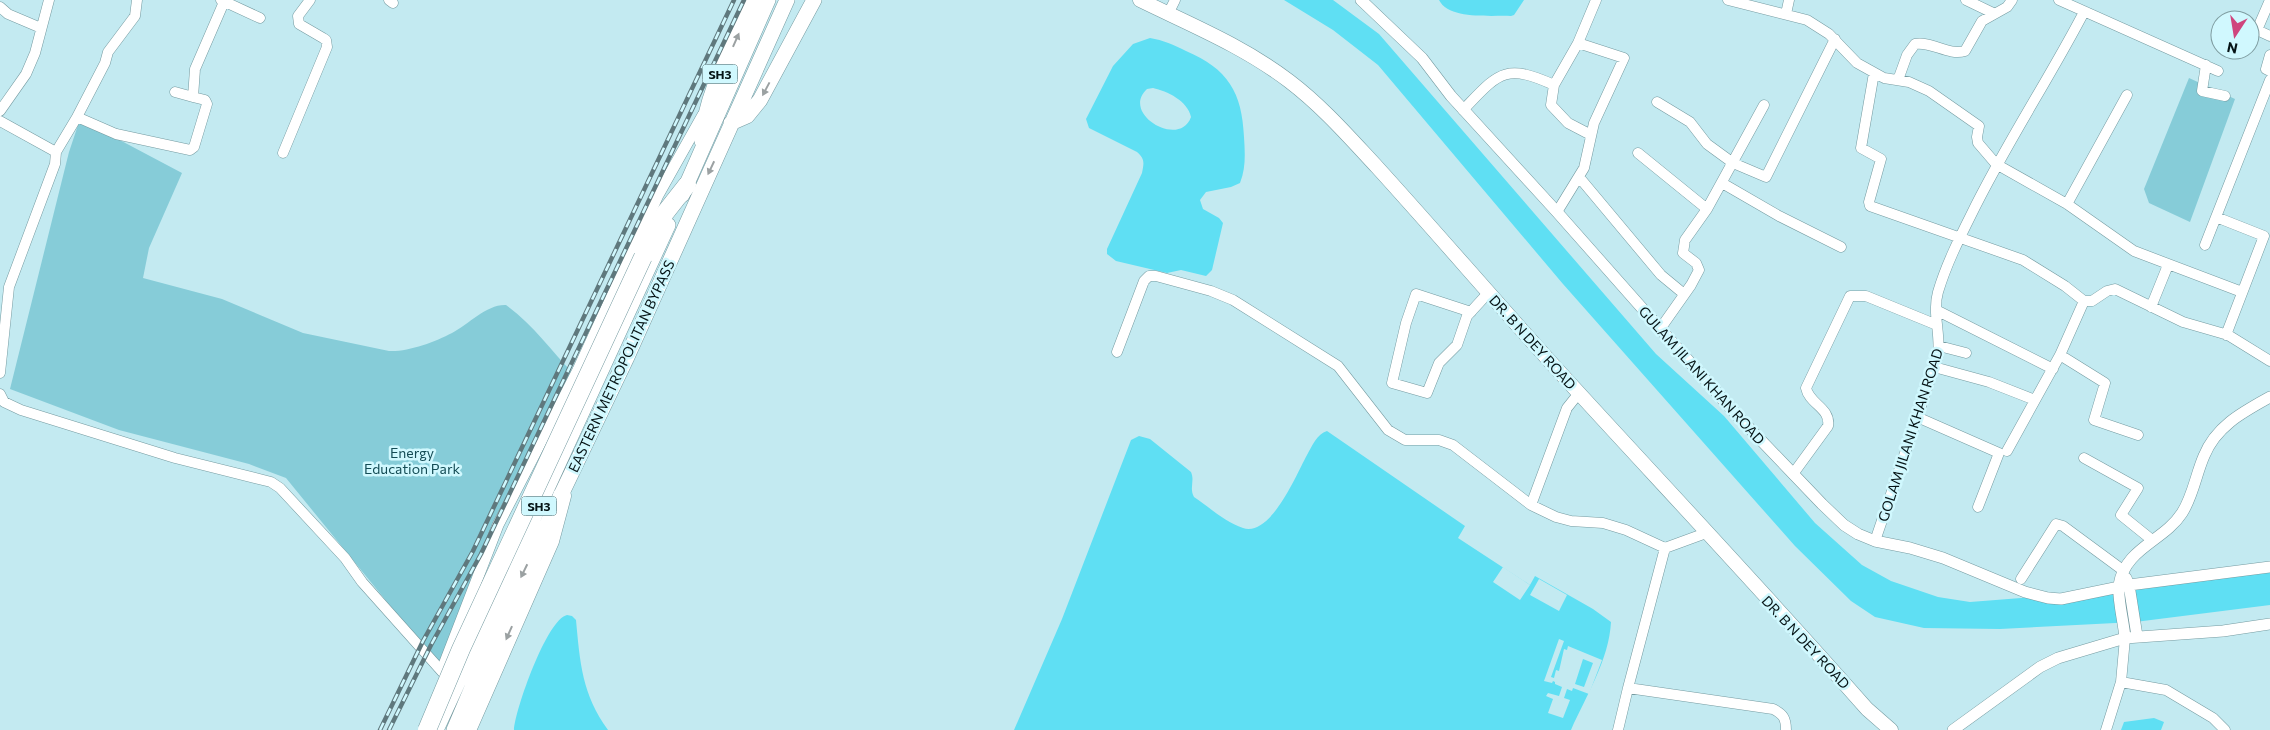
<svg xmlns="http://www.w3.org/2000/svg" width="2270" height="730" viewBox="0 0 2270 730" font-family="Commissioner,sans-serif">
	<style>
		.green { fill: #86ccd8 }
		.water { fill: #5fdff3; fill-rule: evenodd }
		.pier { fill: #c3eaf1; fill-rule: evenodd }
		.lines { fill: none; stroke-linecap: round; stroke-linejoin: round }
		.minor-casing { stroke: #759ba1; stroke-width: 11 }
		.tertiary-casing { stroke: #759ba1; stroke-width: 12 }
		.secondary-casing { stroke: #759ba1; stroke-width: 15 }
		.primary-casing { stroke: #759ba1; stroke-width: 16 }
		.motorway-casing { stroke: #759ba1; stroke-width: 19 }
		.minor { stroke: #fff; stroke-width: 10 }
		.tertiary { stroke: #fff; stroke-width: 11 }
		.secondary { stroke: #fff; stroke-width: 14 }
		.primary { stroke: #fff; stroke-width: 15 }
		.motorway { stroke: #fff; stroke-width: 18 }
		.rail-casing { stroke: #5f787d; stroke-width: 4.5 }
		.rail { stroke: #d0f8fe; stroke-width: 2.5; stroke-dasharray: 8; stroke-linecap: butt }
		.motorway-bridge-casing { stroke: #759ba1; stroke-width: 19; stroke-linecap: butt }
		.motorway-bridge { stroke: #fff; stroke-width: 18 }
		.oneway { fill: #9ba1a2 }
		.labels { text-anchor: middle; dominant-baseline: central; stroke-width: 5; stroke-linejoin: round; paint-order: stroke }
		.shield { fill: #d0f8fe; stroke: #43585c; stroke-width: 1 }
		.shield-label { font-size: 12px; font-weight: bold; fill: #061416 }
		.street-label { font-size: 14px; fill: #061416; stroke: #d0f8fe }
		.park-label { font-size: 14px; fill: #144c55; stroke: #d0f8fe }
	</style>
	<rect width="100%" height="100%" fill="#c3eaf1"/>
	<!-- green -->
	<path class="green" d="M 2189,78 L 2235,99 L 2190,222 L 2149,203 L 2144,189 Z
		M 80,119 L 182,173 L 149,248 L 143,278 L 222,299 L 303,333 L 389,351 C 408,352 435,342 452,333 C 469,324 487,304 506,305 C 533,324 551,351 574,374 L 547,429 L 442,660 L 436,662 L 286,478 L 249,464 L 119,430 L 10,389 L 69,152 Z"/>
	<!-- water -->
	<path class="water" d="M 1284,0 L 1333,0 L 1379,34 L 1656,354 L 1724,416 L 1815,523 L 1862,565 L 1891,581 L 1938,597 L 1970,602 L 2075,594 L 2270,572 L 2270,605 L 2135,622 L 2000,629 L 1924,628 L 1875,617 L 1851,601 L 1795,546 L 1563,284 L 1378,65 L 1333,30 Z
		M 1439,0 L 1524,0 L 1514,15 L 1511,16 C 1491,15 1449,20 1439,0 Z
		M 1150,38 C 1163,40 1174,45 1186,51 C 1228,69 1242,92 1244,137 C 1245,153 1246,168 1240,183 L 1231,187 L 1206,192 L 1200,200 L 1203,209 L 1219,218 L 1223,223 L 1212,270 L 1206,276 L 1181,270 L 1167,273 L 1116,261 L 1107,254 L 1107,249 L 1142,173 C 1144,163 1145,159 1137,152 L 1089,128 L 1086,119 L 1113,66 L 1133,44 ZM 1153,88 C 1167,91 1188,101 1191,117 C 1180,149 1120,114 1147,89 Z
		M 1327,431 L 1465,526 L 1458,538 L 1530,585 L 1535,576 L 1593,609 L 1611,622 C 1609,660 1586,696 1571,730 L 1014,730 L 1062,619 L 1131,440 L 1139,436 L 1150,439 L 1191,472 C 1195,481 1189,488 1194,497 C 1209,507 1225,522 1243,528 C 1271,537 1296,475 1307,455 C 1312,446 1317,434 1327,431 Z
		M 567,615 L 572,616 L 576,620 C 580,663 582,694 608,730 L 514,730 C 515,710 547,619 567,615 Z
		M 2154,718 L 2164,722 L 2161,730 L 2121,730 L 2124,722 Z"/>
	<!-- pier -->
	<path class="pier" d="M 1503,567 L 1530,585 L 1520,600 L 1493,582 Z
		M 1539,579 L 1567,595 L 1559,611 L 1530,595 Z
		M 1559,639 L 1564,641 L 1551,677 L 1554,678 L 1556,670 L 1559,671 L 1564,649 L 1567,650 L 1568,646 L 1602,660 L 1589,694 L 1573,688 L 1572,691 L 1567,689 L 1564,698 L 1570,700 L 1563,718 L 1548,713 L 1553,699 L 1546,696 L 1548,693 L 1559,696 L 1562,687 L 1555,684 L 1555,682 L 1553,681 L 1552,683 L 1544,681 ZM 1583,659 L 1593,663 L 1584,687 L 1575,684 Z"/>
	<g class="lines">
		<defs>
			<path id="minor" d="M 221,0 L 260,18
				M 389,0 L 393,3
				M 1728,0 L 1807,20 L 1829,34 L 1857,63 L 1884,78 L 1909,82 L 1929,91 L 1979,126 L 1977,137 L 1978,143 L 1996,164 L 2067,204 L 2134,251 L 2242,292
				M 1966,0 L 1993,13
				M 2059,0 L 2218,71
				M 2270,0 L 2257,30 L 2270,36
				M 0,7 L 8,14 L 41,28
				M 1168,14 L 1175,0
				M 1786,14 L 1789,0
				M 1578,43 L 1554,85 L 1551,105 L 1568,123 L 1591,135
				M 2270,55 L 2266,69 L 2270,71
				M 2206,65 L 2202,91 L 2225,96
				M 1874,73 L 1861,148 L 1881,159 L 1869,202 L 1870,206 L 2023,260 L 2065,286 L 2084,301 L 2092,301 L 2107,291 L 2115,289 L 2183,322 L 2228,335 L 2270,361
				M 1898,80 L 1907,55 L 1915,44 C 1932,41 1948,56 1965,51 L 1982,21 L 2007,7 L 2012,0
				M 175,92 L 193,97
				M 1657,102 L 1690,122 L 1707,144 L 1733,163 L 1766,177 L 1835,39
				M 1463,110 C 1498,74 1504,62 1554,85
				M 0,111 L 26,74 L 35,53 L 49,0
				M 77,117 L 116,134 L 190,150 L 194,147 L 207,104 L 205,100 L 193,97 L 195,69 L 224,2
				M 0,121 L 56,152
				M 283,153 L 327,47 L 326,40 L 323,38 L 299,24 L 298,16 L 310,0
				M 1638,153 L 1707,209
				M 1579,177 L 1661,275 L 1684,294
				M 1722,183 L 1779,216 L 1841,247
				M 2067,204 L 2127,95
				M 1557,212 L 1584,168 L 1594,123 L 1624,58 L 1578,43 L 1596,0
				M 2205,245 L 2216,217
				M 2151,307 L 2168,265
				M 1936,310 L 2053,369
				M 1471,312 L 1416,294 L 1406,323 L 1392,383 L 1427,393 L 1439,363 L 1457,345 L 1467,316 L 1489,292
				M 1660,329 L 1691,285 L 1699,270 L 1696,263 L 1683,253 L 1685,240 L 1707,209 L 1764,105
				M 2226,335 L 2264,236 L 2216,217 L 2270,80
				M 1939,346 L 1966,353
				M 1117,352 L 1144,281 L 1149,276 L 1156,276 L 1211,291 L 1233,300 L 1338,366 L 1388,430 L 1405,440 L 1439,440 L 1453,445 L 1531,505 L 1556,517 L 1571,521 L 1603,523 L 1626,530 L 1665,548
				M 2060,355 L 2105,383 L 2094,420 L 2138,435
				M 1934,367 L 1989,382 L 2035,400
				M 0,373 L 9,287 L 55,164 L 56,152 L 77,117 L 105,63 L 108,52 L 135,16 L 137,0
				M 0,394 L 4,402 L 21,410 L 175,458 L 271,482 L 280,488 L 345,558 L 362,582 L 445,675
				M 1917,417 L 1999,453 L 1978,507
				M 2007,451 L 2060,355 L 2084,301
				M 2084,458 L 2138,488 L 2121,515 L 2152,540
				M 1793,474 L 1828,426 C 1831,408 1809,404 1806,388 L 1850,296 L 1866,296 L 1937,325
				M 1531,505 L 1567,408 L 1579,393
				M 1706,533 L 1665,548 L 1628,688 L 1773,709 C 1783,714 1786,718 1786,730
				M 1875,541 L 1938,356 C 1941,334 1932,313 1938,292 C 1946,265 1959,239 1971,215 C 2005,145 2048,81 2084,12
				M 2021,579 L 2056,524 L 2063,526 L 2124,571
				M 2121,682 L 2166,690 L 2213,718 L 2225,730
				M 1618,730 L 1628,688
				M 2106,730 L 2121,682 L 2125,638"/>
			<path id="tertiary" d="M 1361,0 L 1422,58 L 1451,96 L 1557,212 L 1733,411 L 1822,504 L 1844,525 L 1858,534 L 1875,541 L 1910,548 L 1943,558 L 2025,592 L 2048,598 L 2061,599 L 2129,585 L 2270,567
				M 2126,578 L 2129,585 L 2137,636
				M 2125,638 C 2124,624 2117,597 2119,585 C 2125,548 2164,541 2182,513 C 2193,496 2196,474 2204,456 C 2216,426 2243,412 2270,397
				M 442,670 L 498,525 L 578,370 L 658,195 L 703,115
				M 1953,730 L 2040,667 L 2058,658 L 2125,638 L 2223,631 L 2270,624"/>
			<path id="secondary" d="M 1140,0 C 1191,25 1243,46 1289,81 C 1322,106 1349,137 1377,167 C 1437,233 1495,301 1555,367 C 1659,481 1765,593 1867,709 L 1891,730"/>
			<path id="primary" d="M 731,123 L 747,116 L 760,100 L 814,0
				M 702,141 C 705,91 734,45 754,0
				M 682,195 L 768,0
				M 436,730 L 668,225
				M 454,730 L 497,629 L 627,357 L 787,0"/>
			<path id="motorway" d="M 643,257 L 665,213 L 687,185
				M 467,730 L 550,541 L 562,496"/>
		</defs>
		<!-- minor casing -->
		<use href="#minor" class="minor-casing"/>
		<!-- tertiary casing -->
		<use href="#tertiary" class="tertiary-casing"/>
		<!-- secondary casing -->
		<use href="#secondary" class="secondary-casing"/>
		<!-- primary casing -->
		<use href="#primary" class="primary-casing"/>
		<!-- motorway casing -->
		<use href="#motorway" class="motorway-casing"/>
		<!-- minor -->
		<use href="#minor" class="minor"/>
		<!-- tertiary -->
		<use href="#tertiary" class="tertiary"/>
		<!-- secondary -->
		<use href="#secondary" class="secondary"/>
		<!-- primary -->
		<use href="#primary" class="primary"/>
		<!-- motorway -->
		<use href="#motorway" class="motorway"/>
		<defs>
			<path id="rail" d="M 380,730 L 423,641 L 473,551 L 734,0
				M 389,730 L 431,645 L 481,554 L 744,0"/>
		</defs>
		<!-- rail casing -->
		<use href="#rail" class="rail-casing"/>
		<!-- rail -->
		<use href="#rail" class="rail"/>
		<defs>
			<path id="motorway-bridge" d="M 427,730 L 461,649 L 643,257"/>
		</defs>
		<!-- motorway-bridge casing -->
		<use href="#motorway-bridge" class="motorway-bridge-casing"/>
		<!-- motorway-bridge -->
		<use href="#motorway-bridge" class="motorway-bridge"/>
	</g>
	<!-- one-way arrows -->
	<defs><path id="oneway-solid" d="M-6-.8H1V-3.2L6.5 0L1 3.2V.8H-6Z" transform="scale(1.25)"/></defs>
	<g class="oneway">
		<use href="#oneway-solid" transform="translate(736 40) rotate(-66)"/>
		<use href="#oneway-solid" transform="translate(766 89) rotate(118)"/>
		<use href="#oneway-solid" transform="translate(711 168) rotate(115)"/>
		<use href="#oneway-solid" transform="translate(524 571) rotate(116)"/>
		<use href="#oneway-solid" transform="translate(509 633) rotate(114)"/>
	</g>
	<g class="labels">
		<!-- shield labels -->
		<g class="shield">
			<rect x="702.5" y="64.5" width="35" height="19" rx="4"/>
			<rect x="521.5" y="496.5" width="35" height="19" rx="4"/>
		</g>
		<g class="shield-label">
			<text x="720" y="74">SH3</text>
			<text x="539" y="506">SH3</text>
		</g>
		<!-- street labels -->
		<g class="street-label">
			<text transform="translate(1533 342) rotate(48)">DR. B N DEY ROAD</text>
			<text transform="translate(621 366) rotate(-65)">EASTERN METROPOLITAN BYPASS</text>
			<text transform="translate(1702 375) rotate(48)">GULAM JILANI KHAN ROAD</text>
			<text transform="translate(1910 435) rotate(-72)">GOLAM JILANI KHAN ROAD</text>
			<text transform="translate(1806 642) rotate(47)">DR. B N DEY ROAD</text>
		</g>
		<!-- park labels -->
		<g class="park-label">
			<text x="412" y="452">Energy<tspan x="412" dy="16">Education Park</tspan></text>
		</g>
	</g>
	<!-- north arrow -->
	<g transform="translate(2235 35) rotate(192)"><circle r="24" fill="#d0f8fe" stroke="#7f9da1"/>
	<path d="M0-4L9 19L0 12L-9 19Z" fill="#cf457d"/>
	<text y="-8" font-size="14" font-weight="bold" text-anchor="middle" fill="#061416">N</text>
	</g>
</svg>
